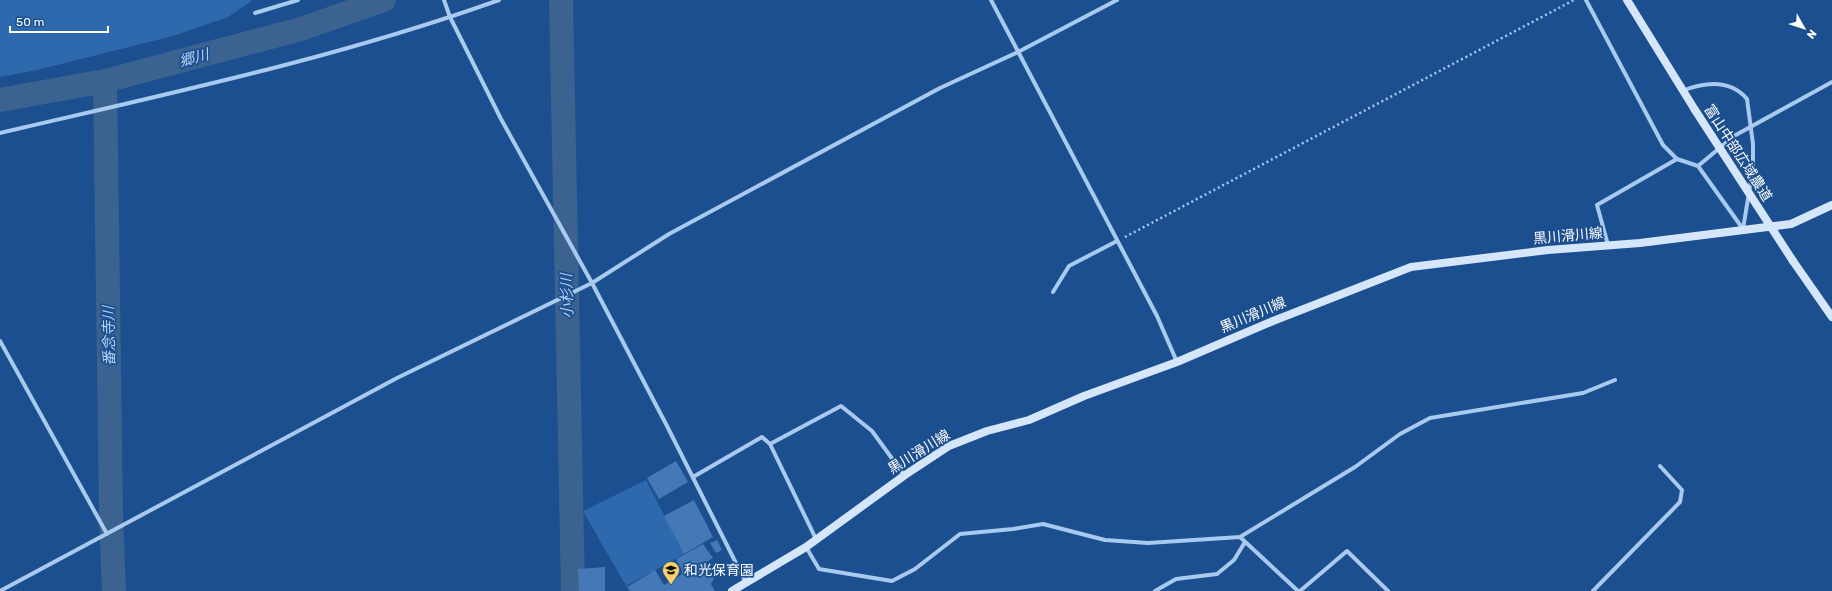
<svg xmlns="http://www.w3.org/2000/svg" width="1832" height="591" viewBox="0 0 1832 591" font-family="Rubik,'Noto Sans JP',sans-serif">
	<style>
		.green { fill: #2e69ad }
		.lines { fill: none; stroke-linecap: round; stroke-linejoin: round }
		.river { stroke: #3c6290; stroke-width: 24 }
		.building { fill: #4478b7 }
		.path { stroke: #a9c9ee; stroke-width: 2.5; stroke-dasharray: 2 3; stroke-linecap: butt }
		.street { stroke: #a9c9ee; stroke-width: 4 }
		.secondary { stroke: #d6e6fa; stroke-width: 8 }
		.street-bridge { stroke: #a9c9ee; stroke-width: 4 }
		.secondary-bridge { stroke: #d6e6fa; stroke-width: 8 }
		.labels { text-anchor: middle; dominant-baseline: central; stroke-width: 3.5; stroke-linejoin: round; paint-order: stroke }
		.street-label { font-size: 14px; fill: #fff; stroke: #1b4f8f }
		.poi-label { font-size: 14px; fill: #fff; stroke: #1b4f8f; text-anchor: start }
		.water-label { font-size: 15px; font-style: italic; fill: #b5d3f5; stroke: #1b4f8f }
	</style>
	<rect width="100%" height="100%" fill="#1b4f8f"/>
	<!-- green -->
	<path class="green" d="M 0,0 L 253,0 L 228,17 L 173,36 L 37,70 L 0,77 Z
		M 646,480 L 684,554 L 626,586 L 583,511 Z"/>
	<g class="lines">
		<!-- river -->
		<path class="river" d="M 561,0 L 573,591
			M 105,81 L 111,514 L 114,591
			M 0,100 L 105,81 L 301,29 L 384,0"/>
	</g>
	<!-- building -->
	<path class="building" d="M 676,461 L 688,482 L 659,499 L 647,478 Z
		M 694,500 L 713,537 L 684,554 L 664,516 Z
		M 717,540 L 722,550 L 716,553 L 710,543 Z
		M 703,544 L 713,558 L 705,563 L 714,579 L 711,584 L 715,591 L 630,591 L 627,587 L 655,570 L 664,585 L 681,575 L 682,570 L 676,559 Z
		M 605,567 L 605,591 L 579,591 L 578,569 Z"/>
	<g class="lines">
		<!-- path -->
		<path class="path" d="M 1125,237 L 1574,0"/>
		<!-- street -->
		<path class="street" d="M 444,0 L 450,17 L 501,119 L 592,283 L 667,426 L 746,583
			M 991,0 L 1157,316 L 1177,362
			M 1586,0 L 1663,145 L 1677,159 L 1698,166 L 1743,229
			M 255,13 L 298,0
			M 1682,91 C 1705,82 1730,79 1747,99
			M 0,133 C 167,94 337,58 499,0
			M 1698,166 L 1734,136 L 1832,82
			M 1743,229 L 1753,168 L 1753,144
			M 1608,245 L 1597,205 L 1677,159
			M 1053,292 L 1069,266 L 1117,241
			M 0,341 L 107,534
			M 770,444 L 841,406 L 872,431 L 904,475
			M 693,477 L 762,437 L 770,444 L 816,539
			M 1240,537 L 1355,467 L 1400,434 L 1430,418 L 1583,393 L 1615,380
			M 806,547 L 819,569 L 892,581 L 915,569 L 960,534 L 1013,529 L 1043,524 L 1105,540 L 1148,543 L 1240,537 L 1298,591
			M 0,591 L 397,378 L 592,283 L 669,234 L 940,88 L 1018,52 L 1117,0
			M 1155,591 L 1176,579 L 1217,574 L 1234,560 L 1245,542
			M 1300,591 L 1347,551 L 1388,591
			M 1593,591 L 1680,502 L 1682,490 L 1660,466"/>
		<!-- secondary -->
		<path class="secondary" d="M 1627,0 L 1695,110
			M 1793,261 L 1832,317
			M 732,591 L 806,547 L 905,475 L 949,446 L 987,431 L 1029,420 L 1084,396 L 1177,362 L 1273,321 L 1411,267 L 1548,250 L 1640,243 L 1791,224 L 1832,205"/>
		<!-- street-bridge -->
		<path class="street-bridge" d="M 1747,99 L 1753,144"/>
		<!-- secondary-bridge -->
		<path class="secondary-bridge" d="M 1695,110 L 1793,261"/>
	</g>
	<!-- icons -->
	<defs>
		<symbol id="school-pin" viewBox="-11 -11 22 30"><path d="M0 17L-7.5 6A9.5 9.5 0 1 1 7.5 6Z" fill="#ffd166" stroke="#1b4f8f"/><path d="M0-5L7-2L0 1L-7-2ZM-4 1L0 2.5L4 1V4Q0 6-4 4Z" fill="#111"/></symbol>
	</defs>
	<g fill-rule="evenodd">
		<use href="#school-pin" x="661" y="560" width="20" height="27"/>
	</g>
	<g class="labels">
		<!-- street labels -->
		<g class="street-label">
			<text transform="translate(1738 153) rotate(57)">富山中部広域農道</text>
			<text transform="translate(1568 236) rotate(-5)">黒川滑川線</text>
			<text transform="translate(1253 315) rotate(-23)">黒川滑川線</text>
			<text transform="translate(919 452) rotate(-32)">黒川滑川線</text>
		</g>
		<!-- poi labels -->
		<g class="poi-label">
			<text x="684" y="570">和光保育園</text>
		</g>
		<!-- water labels -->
		<g class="water-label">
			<text transform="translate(194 58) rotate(-15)">郷川</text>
			<text transform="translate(567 296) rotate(-91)">小杉川</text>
			<text transform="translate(109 336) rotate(-91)">番念寺川</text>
		</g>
	</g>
	<!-- north arrow -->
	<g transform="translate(1804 28) rotate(129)" stroke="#1b4f8f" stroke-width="3" paint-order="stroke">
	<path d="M0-3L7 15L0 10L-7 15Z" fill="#ffffff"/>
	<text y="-6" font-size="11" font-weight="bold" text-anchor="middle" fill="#ffffff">N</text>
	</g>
	<!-- scale -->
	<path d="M10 26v6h98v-6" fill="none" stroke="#ffffff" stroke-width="2"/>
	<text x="16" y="26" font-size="12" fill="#ffffff" stroke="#1b4f8f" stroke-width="3" paint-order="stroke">50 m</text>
</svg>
